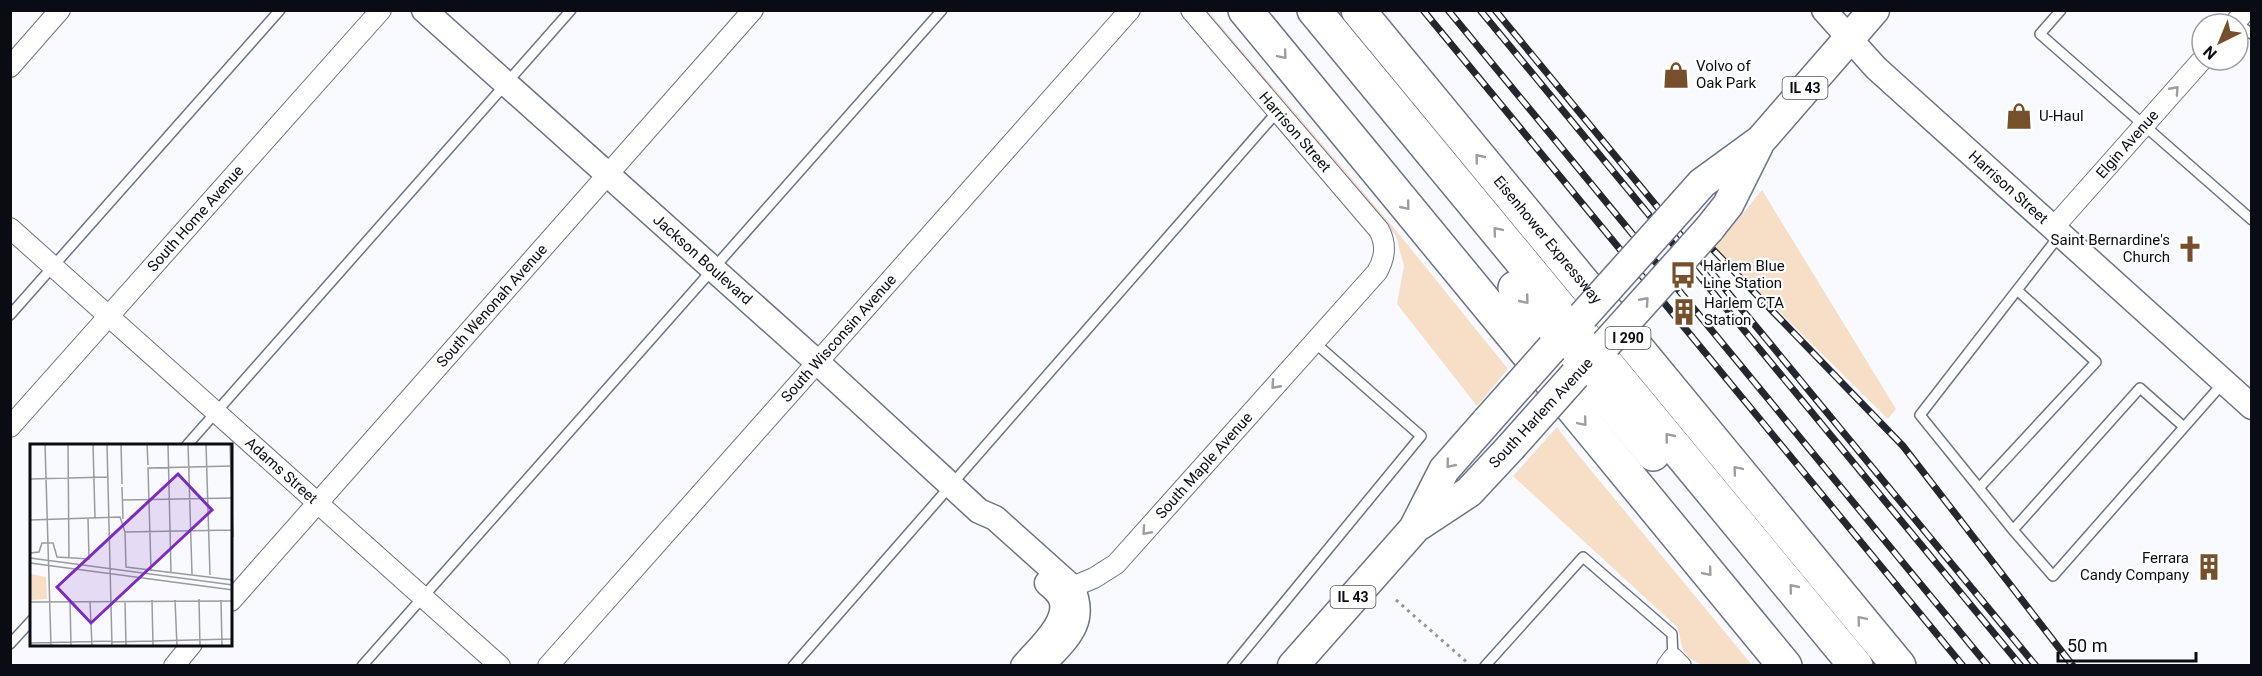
<svg xmlns="http://www.w3.org/2000/svg" width="2262" height="676" viewBox="0 0 2262 676" font-family="Roboto,sans-serif">
	<style>
		.green { fill: #f6dec7 }
		.lines { fill: none; stroke-linecap: round; stroke-linejoin: round }
		.service-casing { stroke: #6c7388; stroke-width: 12 }
		.minor-casing { stroke: #6c7388; stroke-width: 22 }
		.tertiary-casing { stroke: #6c7388; stroke-width: 27 }
		.primary-casing { stroke: #6c7388; stroke-width: 33 }
		.motorway-casing { stroke: #6c7388; stroke-width: 36 }
		.path { stroke: #94969c; stroke-width: 3; stroke-dasharray: 3 4.5; stroke-linecap: butt }
		.service { stroke: #fff; stroke-width: 9 }
		.minor { stroke: #fff; stroke-width: 20 }
		.tertiary { stroke: #fff; stroke-width: 24 }
		.primary { stroke: #fff; stroke-width: 30 }
		.motorway { stroke: #fff; stroke-width: 33 }
		.rail-casing { stroke: #25272f; stroke-width: 7 }
		.rail { stroke: #fff; stroke-width: 4.5; stroke-dasharray: 14; stroke-linecap: butt }
		.primary-bridge-casing { stroke: #6c7388; stroke-width: 33; stroke-linecap: butt }
		.primary-bridge { stroke: #fff; stroke-width: 30 }
		.oneway { stroke: #9d9ea1 }
		.labels { text-anchor: middle; dominant-baseline: central; stroke-width: 4.5; stroke-linejoin: round; paint-order: stroke }
		.shield { fill: #fff; stroke: #54555a; stroke-width: 1.5 }
		.shield-label { font-size: 14px; font-weight: bold; fill: #0a0c14 }
		.poi-label { font-size: 15px; fill: #0a0c14; stroke: #fff; text-anchor: start }
		.street-label { font-size: 15px; fill: #0a0c14; stroke: #fff }
		.inset-road { fill: none; stroke: #999ba1; stroke-width: 1.5 }
		.view { fill: #7b2cbf; fill-opacity: 0.15; stroke: #7b2cbf; stroke-width: 3 }
		.inset-edge { fill: none; stroke: #0a0c14; stroke-width: 3 }
	</style>
	<rect width="100%" height="100%" fill="#f8faff"/>
	<!-- green -->
	<path class="green" d="M 1201,11 L 1208,11 L 1394,228 L 1508,369 L 1477,406 L 1397,304 L 1404,266 L 1396,236 Z
		M 1762,190 L 1896,409 L 1888,419 L 1715,248 Z
		M 1557,427 L 1575,451 L 1752,665 C 1732,666 1698,672 1685,653 C 1679,645 1682,635 1676,626 L 1513,476 Z"/>
	<g class="lines">
		<defs>
			<path id="service" d="M 2061,10 L 2040,34 L 2252,220
				M 2235,22 L 2252,34
				M 10,315 L 280,10
				M 2184,427 L 2140,388 L 2013,530 L 2053,576 L 2208,400 L 2224,382
				M 187,445 L 571,10
				M 1979,488 L 2096,362 L 2017,290
				M 2013,530 L 1920,415 L 2059,236
				M 10,644 L 32,620
				M 362,666 L 942,10
				M 793,666 L 1277,112
				M 1232,666 L 1421,436 L 1314,342
				M 1485,666 L 1583,557 L 1672,634 L 1673,658"/>
			<g id="minor">
				<path d="M 2234,24 L 2246,10"/>
				<path d="M 10,67 L 60,10"/>
				<path id="s1" d="M 10,228 L 500,666"/>
				<path id="s2" d="M 2053,228 L 2202,60"/>
				<path id="s3" d="M 10,427 L 381,10"/>
				<path id="s4" d="M 1072,587 L 1094,578 L 1116,564 L 1377,272 C 1385,258 1387,245 1379,230 L 1191,10"/>
				<path id="s5" d="M 231,601 L 753,10"/>
				<path d="M 174,666 L 192,644"/>
				<path id="s6" d="M 548,666 L 1130,10"/>
				<path d="M 1667,666 L 1673,658 L 1681,666"/>
			</g>
			<g id="tertiary">
				<path id="s7" d="M 424,10 L 817,362 L 979,511 L 995,518 L 1072,587 C 1089,624 1065,640 1042,666"/>
				<path id="s8" d="M 1824,10 L 1876,68 L 2252,407"/>
				<path d="M 1023,666 C 1036,650 1072,620 1060,597 C 1057,591 1051,587 1047,583"/>
			</g>
			<path id="primary" d="M 1686,201 L 1702,183 L 1761,140 L 1874,10
				M 1709,229 L 1728,205 L 1758,145
				M 1416,527 L 1469,492 L 1511,447
				M 1293,666 L 1414,529 L 1444,470 L 1488,420"/>
			<g id="motorway">
				<path d="M 1245,10 L 1785,666"/>
				<path d="M 1314,10 L 1856,666"/>
				<path id="s9" d="M 1358,10 L 1899,666"/>
				<path d="M 1515,288 L 1653,454"/>
			</g>
		</defs>
		<!-- service casing -->
		<use href="#service" class="service-casing"/>
		<!-- minor casing -->
		<use href="#minor" class="minor-casing"/>
		<!-- tertiary casing -->
		<use href="#tertiary" class="tertiary-casing"/>
		<!-- primary casing -->
		<use href="#primary" class="primary-casing"/>
		<!-- motorway casing -->
		<use href="#motorway" class="motorway-casing"/>
		<!-- path -->
		<path class="path" d="M 1396,600 L 1469,664"/>
		<!-- service -->
		<use href="#service" class="service"/>
		<!-- minor -->
		<use href="#minor" class="minor"/>
		<!-- tertiary -->
		<use href="#tertiary" class="tertiary"/>
		<!-- primary -->
		<use href="#primary" class="primary"/>
		<!-- motorway -->
		<use href="#motorway" class="motorway"/>
		<defs>
			<path id="rail" d="M 1423,10 L 1963,666
				M 1448,10 L 1988,666
				M 1480,10 L 2021,666
				M 1495,10 L 2036,666
				M 1695,231 L 1903,446 L 2073,666"/>
		</defs>
		<!-- rail casing -->
		<use href="#rail" class="rail-casing"/>
		<!-- rail -->
		<use href="#rail" class="rail"/>
		<defs>
			<path id="primary-bridge" d="M 1583,316 L 1686,201
				M 1606,344 L 1709,229
				M 1488,420 L 1552,348
				M 1511,447 L 1575,375"/>
		</defs>
		<!-- primary-bridge casing -->
		<use href="#primary-bridge" class="primary-bridge-casing"/>
		<!-- primary-bridge -->
		<use href="#primary-bridge" class="primary-bridge"/>
	</g>
	<!-- one-way arrows -->
	<defs><path id="oneway-chevron" d="M-2-3.5L2.5 0L-2 3.5" fill="none" stroke-width="1.6" stroke-linecap="round" stroke-linejoin="round" transform="scale(1.5)"/></defs>
	<g class="oneway">
		<use href="#oneway-chevron" transform="translate(1283 55) rotate(50)"/>
		<use href="#oneway-chevron" transform="translate(2175 90) rotate(-48)"/>
		<use href="#oneway-chevron" transform="translate(1479 158) rotate(-129)"/>
		<use href="#oneway-chevron" transform="translate(1406 206) rotate(51)"/>
		<use href="#oneway-chevron" transform="translate(1497 231) rotate(-130)"/>
		<use href="#oneway-chevron" transform="translate(1525 300) rotate(51)"/>
		<use href="#oneway-chevron" transform="translate(1645 301) rotate(-48)"/>
		<use href="#oneway-chevron" transform="translate(1275 385) rotate(132)"/>
		<use href="#oneway-chevron" transform="translate(1583 422) rotate(50)"/>
		<use href="#oneway-chevron" transform="translate(1669 437) rotate(-129)"/>
		<use href="#oneway-chevron" transform="translate(1450 464) rotate(129)"/>
		<use href="#oneway-chevron" transform="translate(1737 470) rotate(-130)"/>
		<use href="#oneway-chevron" transform="translate(1146 531) rotate(132)"/>
		<use href="#oneway-chevron" transform="translate(1708 572) rotate(50)"/>
		<use href="#oneway-chevron" transform="translate(1793 588) rotate(-129)"/>
		<use href="#oneway-chevron" transform="translate(1861 620) rotate(-130)"/>
	</g>
	<!-- icons -->
	<defs>
		<symbol id="shop-bare" viewBox="-9 -9 18 18"><path d="M-5-2.5h2.3a2.7 3.5 0 0 1 5.4 0H5L5.5 6h-11ZM-1.5-2.5h3a1.5 2.3 0 0 0-3 0Z" fill="#75502b" stroke="#fff" stroke-width="2.5" paint-order="stroke"/></symbol>
		<symbol id="church-bare" viewBox="-9 -9 18 18"><path d="M-1.2-6h2.4v3.5h3.3v2.4h-3.3V6h-2.4V-.1h-3.3v-2.4h3.3Z" fill="#75502b" stroke="#fff" stroke-width="2.5" paint-order="stroke"/></symbol>
		<symbol id="bus-bare" viewBox="-9 -9 18 18"><path d="M-5-6H5V4H4V6H2V4H-2V6H-4V4H-5ZM-3.5-4V0h7V-4ZM-3.5 1.2v1.5H-2V1.2ZM2 1.2v1.5H3.5V1.2Z" fill="#75502b" stroke="#fff" stroke-width="2.5" paint-order="stroke"/></symbol>
		<symbol id="building-bare" viewBox="-9 -9 18 18"><path d="M-4-6H4V6H1V3H-1V6H-4ZM-2.5-4.3h1.7v1.8h-1.7ZM.8-4.3h1.7v1.8H.8ZM-2.5-1h1.7V.8h-1.7ZM.8-1h1.7V.8H.8Z" fill="#75502b" stroke="#fff" stroke-width="2.5" paint-order="stroke"/></symbol>
	</defs>
	<g fill-rule="evenodd">
		<use href="#shop-bare" x="1657" y="56" width="38" height="38"/>
		<use href="#shop-bare" x="2000" y="97" width="38" height="38"/>
		<use href="#church-bare" x="2171" y="230" width="38" height="38"/>
		<use href="#bus-bare" x="1664" y="256" width="38" height="38"/>
		<use href="#building-bare" x="1665" y="293" width="38" height="38"/>
		<use href="#building-bare" x="2190" y="548" width="38" height="38"/>
	</g>
	<g class="labels">
		<!-- shield labels -->
		<g class="shield">
			<rect x="1782.5" y="77" width="45" height="22" rx="4.5"/>
			<rect x="1605.5" y="327" width="45" height="22" rx="4.5"/>
			<rect x="1330.5" y="586" width="45" height="22" rx="4.5"/>
		</g>
		<g class="shield-label">
			<text x="1805" y="88">IL 43</text>
			<text x="1628" y="338">I 290</text>
			<text x="1353" y="597">IL 43</text>
		</g>
		<!-- poi labels -->
		<g class="poi-label">
			<text x="1696" y="66">Volvo of<tspan x="1696" dy="17">Oak Park</tspan></text>
			<text x="2039" y="116">U-Haul</text>
			<text x="2170" y="240" text-anchor="end">Saint Bernardine's<tspan x="2170" dy="17">Church</tspan></text>
			<text x="1703" y="266">Harlem Blue<tspan x="1703" dy="17">Line Station</tspan></text>
			<text x="1704" y="303">Harlem CTA<tspan x="1704" dy="17">Station</tspan></text>
			<text x="2189" y="558" text-anchor="end">Ferrara<tspan x="2189" dy="17">Candy Company</tspan></text>
		</g>
		<!-- street labels -->
		<g class="street-label">
			<text transform="translate(1295 132) rotate(49)">Harrison Street</text>
			<text stroke="none"><textPath href="#s2" startOffset="112">Elgin Avenue</textPath></text>
			<text stroke="none"><textPath href="#s8" startOffset="256">Harrison Street</textPath></text>
			<text stroke="none"><textPath href="#s3" startOffset="279">South Home Avenue</textPath></text>
			<text stroke="none"><textPath href="#s9" startOffset="298">Eisenhower Expressway</textPath></text>
			<text stroke="none"><textPath href="#s7" startOffset="374">Jackson Boulevard</textPath></text>
			<text stroke="none"><textPath href="#s5" startOffset="394">South Wenonah Avenue</textPath></text>
			<text stroke="none"><textPath href="#s6" startOffset="438">South Wisconsin Avenue</textPath></text>
			<text transform="translate(1541 413) rotate(-47)">South Harlem Avenue</text>
			<text stroke="none"><textPath href="#s4" startOffset="182">South Maple Avenue</textPath></text>
			<text stroke="none"><textPath href="#s1" startOffset="364">Adams Street</textPath></text>
		</g>
	</g>
	<!-- overview -->
	<g transform="translate(30 444)">
		<rect width="202" height="202" fill="#f8faff"/>
		<path d="M 0,130 L 16,133 L 17,155 L 0,156 Z" fill="#f6dec7"/>
		<path class="inset-road" d="M 15,0 L 21,202M 38,0 L 39,114M 63,0 L 65,74M 77,0 L 82,202M 91,0 L 92,40M 117,0 L 118,21M 138,0 L 141,128M 158,0 L 162,130M 176,0 L 180,131M 200,0 L 203,93M 0,35 L 78,33M 92,43 L 93,75M 93,56 L 203,54M 0,76 L 90,73 L 95,88 L 96,123 L 203,136M 95,88 L 203,86M 0,109 L 9,108 L 12,99 L 23,99 L 27,113 L 59,115 L 58,74M 0,114 L 203,141M 0,119 L 203,146M 121,126 L 118,24 L 203,22M 169,155 L 170,202M 122,156 L 123,202M 145,156 L 147,202M 191,156 L 192,202M 40,157 L 41,202M 60,157 L 62,202M 95,157 L 96,202M 0,158 L 203,157M 82,198 L 203,195M 0,199 L 82,197"/>
		<path class="view" d="M 148,30 L 182,66 L 61,179 L 27,143 Z"/>
		<rect width="202" height="202" class="inset-edge"/>
	</g>
	<!-- border -->
	<rect width="2262" height="676" fill="none" stroke="#0a0c14" stroke-width="24"/>
	<!-- north arrow -->
	<g transform="translate(2220 42) rotate(223)"><circle r="28" fill="#ffffff" stroke="#9d9ea1" stroke-width="1.5"/>
	<path d="M0-4.5L10 22L0 15L-10 22Z" fill="#75502b"/>
	<text y="-9" font-size="16" font-weight="bold" text-anchor="middle" fill="#0a0c14">N</text>
	</g>
	<!-- scale -->
	<path d="M2058 652v9h138v-9" fill="none" stroke="#0a0c14" stroke-width="3"/>
	<text x="2067" y="652" font-size="18" fill="#0a0c14" stroke="#ffffff" stroke-width="4.5" paint-order="stroke">50 m</text>
</svg>
